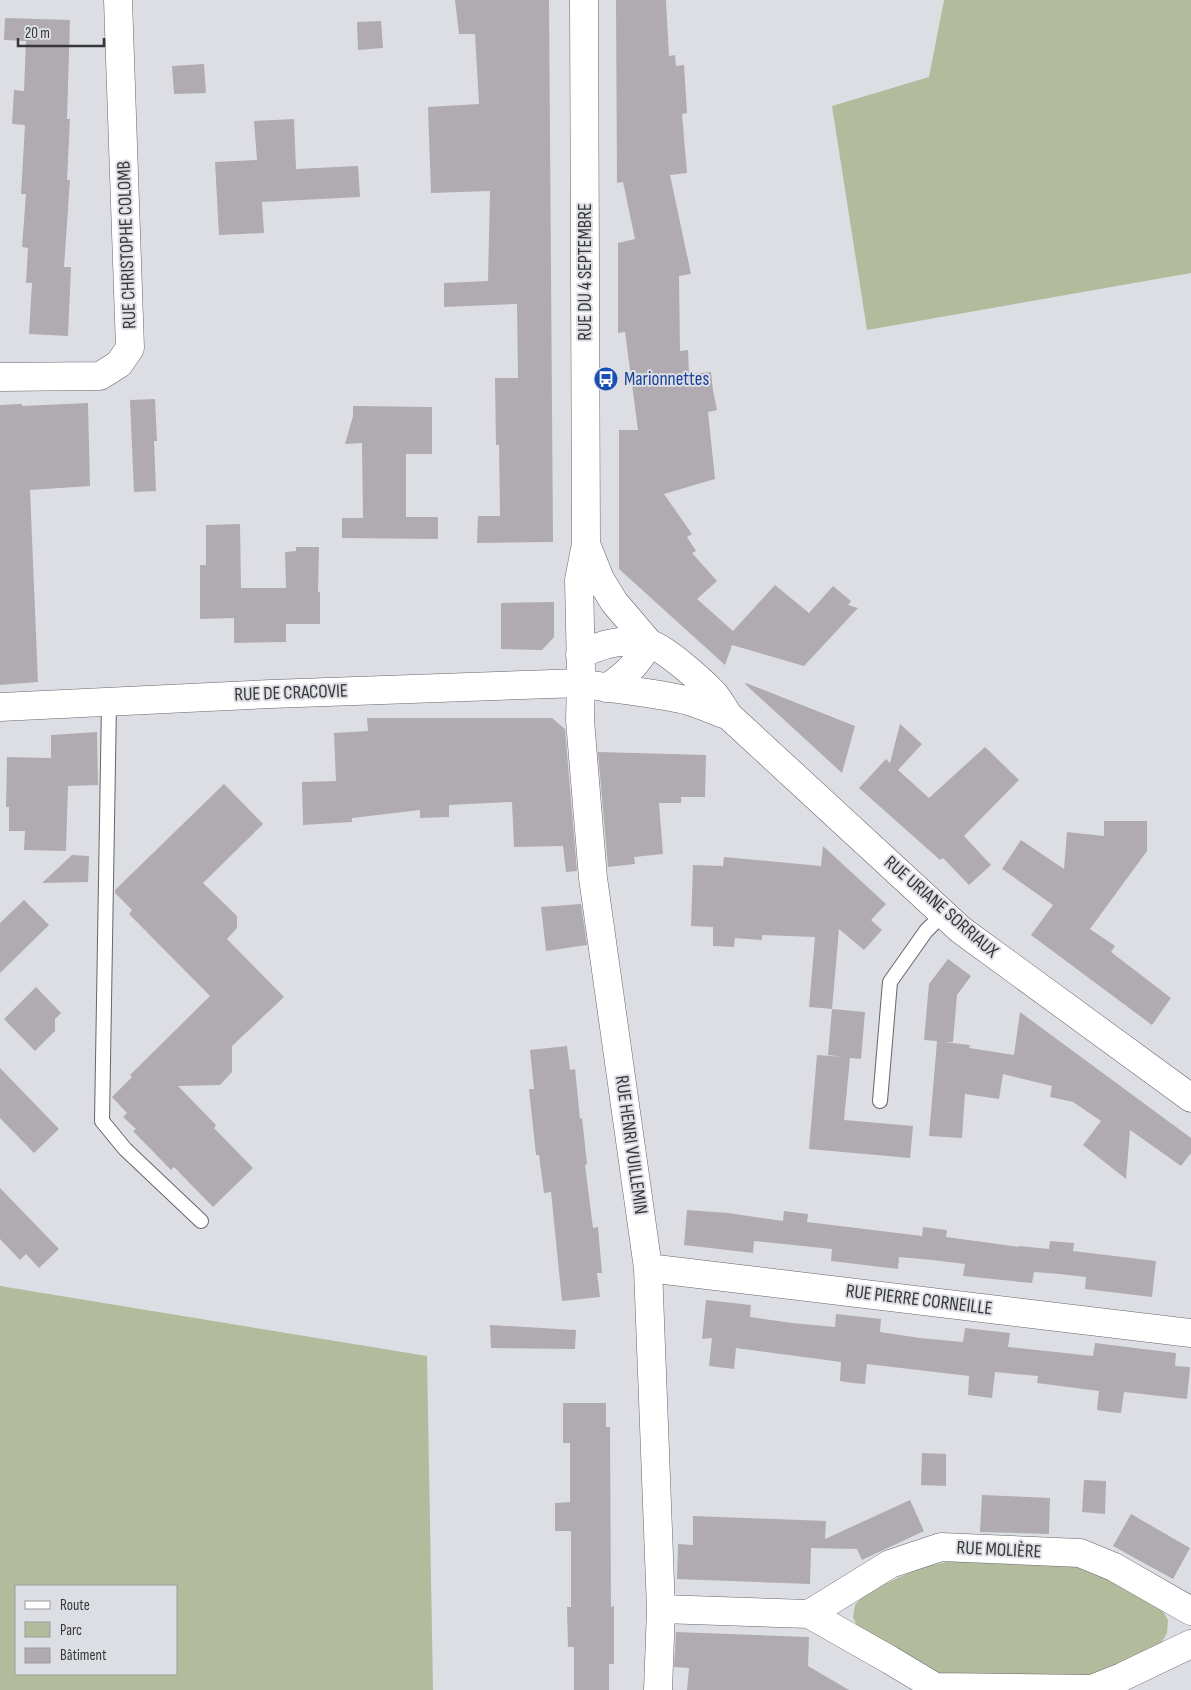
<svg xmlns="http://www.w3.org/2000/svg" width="1191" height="1690" viewBox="0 0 1191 1690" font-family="'Sofia Sans Condensed',sans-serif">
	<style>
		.green { fill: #b2bb9b; fill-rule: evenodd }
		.building { fill: #b0abb0 }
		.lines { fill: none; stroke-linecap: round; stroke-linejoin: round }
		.lane-casing { stroke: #65666c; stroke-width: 16 }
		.street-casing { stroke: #65666c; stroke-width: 29 }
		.secondary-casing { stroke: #65666c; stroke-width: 29 }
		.lane { stroke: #fff; stroke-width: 14 }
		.street { stroke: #fff; stroke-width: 28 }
		.secondary { stroke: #fff; stroke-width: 28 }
		.labels { text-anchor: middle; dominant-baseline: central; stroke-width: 4; stroke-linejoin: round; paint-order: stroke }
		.street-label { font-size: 19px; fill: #363739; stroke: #dddee4 }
		.transit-label { font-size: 19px; fill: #164399; stroke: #dddee4; text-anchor: start }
	</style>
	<rect width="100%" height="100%" fill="#dddee4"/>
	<!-- green -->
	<path class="green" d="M 944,0 L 1191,0 L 1191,273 L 867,330 L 832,106 L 929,77 Z
		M 0,1286 L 427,1356 L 433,1690 L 0,1690 ZM 16,1586 L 176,1586 L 176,1674 L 16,1674 Z
		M 957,1560 L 1093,1565 L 1161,1608 L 1168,1620 L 1167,1633 L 1160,1645 L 1086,1680 L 935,1673 L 860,1633 L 853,1617 L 855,1605 L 865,1593 L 922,1567 Z"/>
	<!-- building -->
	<path class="building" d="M 455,0 L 549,0 L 553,542 L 477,543 L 478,516 L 500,516 L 499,445 L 496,445 L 495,378 L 518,378 L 517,304 L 444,307 L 444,283 L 488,281 L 490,191 L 431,193 L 428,107 L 479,104 L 475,34 L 459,34 Z
		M 616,0 L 666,0 L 669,56 L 675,55 L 676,66 L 684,65 L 687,113 L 682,114 L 687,173 L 670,175 L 691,274 L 679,276 L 680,351 L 688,350 L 689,374 L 711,372 L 713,390 L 717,410 L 708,412 L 715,479 L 664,494 L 692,534 L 687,537 L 696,551 L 692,553 L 717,581 L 697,599 L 733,631 L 775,585 L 809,613 L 833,586 L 851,601 L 848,605 L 858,608 L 804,666 L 732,645 L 725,665 L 619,569 L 619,430 L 638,430 L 625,332 L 618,333 L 618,243 L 635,239 L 623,182 L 617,183 Z
		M 5,18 L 70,20 L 67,119 L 70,119 L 67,180 L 70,180 L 64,267 L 71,267 L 68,336 L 29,334 L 32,283 L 26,283 L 28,248 L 22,247 L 26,194 L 21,194 L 25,125 L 12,124 L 14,90 L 24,91 L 26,41 L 4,40 Z
		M 381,21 L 383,48 L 358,50 L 357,22 Z
		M 204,64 L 206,93 L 174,94 L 172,66 Z
		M 294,119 L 296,169 L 358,166 L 360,197 L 262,202 L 264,233 L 219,235 L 215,162 L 257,160 L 254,121 Z
		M 155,399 L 157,441 L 154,441 L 156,491 L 134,492 L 130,400 Z
		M 88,403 L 90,486 L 30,490 L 38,682 L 0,685 L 0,405 L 22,404 L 22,406 Z
		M 353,406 L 432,407 L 432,454 L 406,454 L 406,517 L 438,517 L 438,539 L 342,538 L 342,518 L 363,518 L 362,443 L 345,444 L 353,416 Z
		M 240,524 L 241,588 L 286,588 L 285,552 L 296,551 L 296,547 L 319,547 L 318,592 L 320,592 L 320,624 L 286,624 L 286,642 L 234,643 L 234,618 L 200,619 L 200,565 L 206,565 L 206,525 Z
		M 554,602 L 554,637 L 542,650 L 501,649 L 501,603 Z
		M 746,683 L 855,726 L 842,773 L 745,684 Z
		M 367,718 L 552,718 L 565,729 L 577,871 L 566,872 L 563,846 L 514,847 L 512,802 L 449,805 L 449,817 L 420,818 L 420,810 L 352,818 L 352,822 L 303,825 L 302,782 L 336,781 L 334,733 L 368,731 Z
		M 900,724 L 922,744 L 898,770 L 929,798 L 985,747 L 1019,780 L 964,836 L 991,865 L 969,885 L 943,858 L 940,860 L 859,788 L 886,759 L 890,763 Z
		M 97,732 L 98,785 L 68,786 L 66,851 L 24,850 L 25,831 L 9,831 L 9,807 L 6,807 L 7,757 L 51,758 L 51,735 Z
		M 598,752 L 706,755 L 705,797 L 681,797 L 681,803 L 659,803 L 663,854 L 634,857 L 635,864 L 608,867 Z
		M 224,784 L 263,824 L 203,883 L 237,916 L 237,928 L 227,939 L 284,997 L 232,1046 L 232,1072 L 220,1085 L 178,1086 L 216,1125 L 214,1128 L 253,1168 L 213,1207 L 174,1167 L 171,1170 L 133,1131 L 136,1129 L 123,1117 L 127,1113 L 112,1097 L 132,1077 L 130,1075 L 210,996 L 129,914 L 132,910 L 115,893 L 115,890 Z
		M 1104,821 L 1147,821 L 1147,851 L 1090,929 L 1115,946 L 1111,952 L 1171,998 L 1152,1025 L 1031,935 L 1053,905 L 1002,869 L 1021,840 L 1064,869 L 1067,832 L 1104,836 Z
		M 823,846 L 886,904 L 871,920 L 882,930 L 864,950 L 839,929 L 832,1009 L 809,1007 L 815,937 L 762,935 L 762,940 L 735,938 L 734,947 L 713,946 L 713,927 L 691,926 L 693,865 L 723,866 L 724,857 L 821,866 Z
		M 72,855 L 89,856 L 88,882 L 42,883 Z
		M 24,900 L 49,925 L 0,973 L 0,923 Z
		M 581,904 L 587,945 L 546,951 L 541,907 Z
		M 948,959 L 971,976 L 957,995 L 953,1042 L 944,1042 L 970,1045 L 969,1048 L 1014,1055 L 1020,1012 L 1191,1138 L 1191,1153 L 1181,1166 L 1130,1130 L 1126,1179 L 1083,1145 L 1101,1121 L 1073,1102 L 1050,1097 L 1052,1086 L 1003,1074 L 999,1099 L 965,1094 L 962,1138 L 929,1136 L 937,1041 L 924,1040 L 929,984 Z
		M 36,987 L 61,1013 L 55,1019 L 55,1031 L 35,1051 L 4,1019 Z
		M 832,1009 L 865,1012 L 861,1059 L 850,1058 L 844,1120 L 913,1126 L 910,1158 L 809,1149 L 817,1055 L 844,1057 L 828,1055 Z
		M 567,1046 L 570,1070 L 575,1069 L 580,1119 L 582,1118 L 587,1164 L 585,1165 L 593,1228 L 598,1227 L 602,1273 L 597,1273 L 600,1297 L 562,1301 L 551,1192 L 544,1193 L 539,1155 L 536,1155 L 529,1089 L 534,1089 L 530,1050 Z
		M 0,1068 L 59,1129 L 34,1153 L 0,1118 Z
		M 0,1188 L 59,1249 L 39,1268 L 26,1254 L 20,1260 L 0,1239 Z
		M 687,1210 L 728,1213 L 783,1221 L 784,1211 L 808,1214 L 807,1222 L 922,1236 L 923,1227 L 947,1230 L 946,1237 L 1019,1247 L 1019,1246 L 1049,1249 L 1050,1241 L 1074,1243 L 1073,1251 L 1156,1261 L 1152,1297 L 1085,1289 L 1086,1277 L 1059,1274 L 1034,1272 L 1032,1283 L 963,1276 L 965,1264 L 932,1260 L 899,1257 L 898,1269 L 831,1261 L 832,1249 L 754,1241 L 753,1253 L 684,1245 Z
		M 706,1300 L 751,1305 L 750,1317 L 792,1323 L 835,1327 L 836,1314 L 881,1319 L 880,1332 L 920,1338 L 963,1342 L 965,1328 L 1010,1333 L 1008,1347 L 1093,1356 L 1095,1343 L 1176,1353 L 1175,1366 L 1190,1367 L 1187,1399 L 1124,1392 L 1121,1413 L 1110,1412 L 1097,1410 L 1099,1391 L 1037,1383 L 1038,1376 L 995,1372 L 992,1398 L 968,1395 L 969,1376 L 867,1364 L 865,1384 L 852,1383 L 840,1381 L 841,1362 L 736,1348 L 734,1369 L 709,1366 L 712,1338 L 702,1339 Z
		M 490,1325 L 576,1330 L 575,1349 L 491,1348 Z
		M 563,1403 L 606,1403 L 606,1427 L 610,1427 L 611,1607 L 614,1606 L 614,1664 L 609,1664 L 609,1690 L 574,1690 L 574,1647 L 568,1647 L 567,1607 L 571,1607 L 571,1531 L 555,1531 L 555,1503 L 570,1502 L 570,1443 L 563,1443 Z
		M 922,1453 L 946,1454 L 946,1486 L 921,1485 Z
		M 1084,1480 L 1106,1481 L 1105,1514 L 1082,1512 Z
		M 982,1495 L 1050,1498 L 1049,1534 L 980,1532 Z
		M 910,1500 L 924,1531 L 862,1560 L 857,1549 L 811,1548 L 810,1584 L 677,1579 L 678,1544 L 693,1545 L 693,1516 L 826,1521 L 825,1539 Z
		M 1131,1514 L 1190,1548 L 1173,1579 L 1113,1546 Z
		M 676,1632 L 809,1637 L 808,1666 L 849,1690 L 687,1690 L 689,1668 L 674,1667 Z"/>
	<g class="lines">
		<defs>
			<path id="lane" d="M 109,702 L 102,1121 L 125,1149 L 201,1221
				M 880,1101 L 890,982 L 926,931 L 943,914"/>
			<path id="street" d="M 0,377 L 100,376 L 119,364 L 130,348 L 118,0
				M 581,683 L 580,720 L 593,878 L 648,1268 L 661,1609 L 658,1690
				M 648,1268 L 1191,1333
				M 661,1609 L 809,1614 L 890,1660 L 935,1687 L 1092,1689 L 1122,1677 L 1191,1644
				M 809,1614 L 890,1564 L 941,1547 L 1080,1553 L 1114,1567 L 1191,1611"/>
			<path id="secondary" d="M 586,544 L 600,579 L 614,602 L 649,643
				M 580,655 C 601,644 623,638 647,643 C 663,646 702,681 714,694 C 720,701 724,709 729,716 L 961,930 L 1191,1098
				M 581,671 L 579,580 L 586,544 L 584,0
				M 606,688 C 625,677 638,663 649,643
				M 0,707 L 271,694 L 581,683 C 616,690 651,692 685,700 C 700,704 715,711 729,716"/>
		</defs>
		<!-- lane casing -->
		<use href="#lane" class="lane-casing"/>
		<!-- street casing -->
		<use href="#street" class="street-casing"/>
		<!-- secondary casing -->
		<use href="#secondary" class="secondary-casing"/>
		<!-- lane -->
		<use href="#lane" class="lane"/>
		<!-- street -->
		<use href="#street" class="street"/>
		<!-- secondary -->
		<use href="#secondary" class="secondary"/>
	</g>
	<!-- icons -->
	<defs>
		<symbol id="bus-disc" viewBox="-11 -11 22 22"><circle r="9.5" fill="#1a4fb4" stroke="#dddee4"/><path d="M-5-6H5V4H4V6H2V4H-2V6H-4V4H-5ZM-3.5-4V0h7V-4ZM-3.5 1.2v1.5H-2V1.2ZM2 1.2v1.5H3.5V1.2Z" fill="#fff"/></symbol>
	</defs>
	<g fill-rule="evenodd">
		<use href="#bus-disc" x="592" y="365" width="28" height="28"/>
	</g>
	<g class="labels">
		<!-- street labels -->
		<g class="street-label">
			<text transform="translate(127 245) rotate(-92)">RUE CHRISTOPHE COLOMB</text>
			<text transform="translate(585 272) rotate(-90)">RUE DU 4 SEPTEMBRE</text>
			<text transform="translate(291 693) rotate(-2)">RUE DE CRACOVIE</text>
			<text transform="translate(941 907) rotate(41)">RUE URIANE SORRIAUX</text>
			<text transform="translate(631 1145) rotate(82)">RUE HENRI VUILLEMIN</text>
			<text transform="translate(919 1300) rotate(7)">RUE PIERRE CORNEILLE</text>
			<text transform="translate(999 1550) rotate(3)">RUE MOLIÈRE</text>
		</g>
		<!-- transit labels -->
		<g class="transit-label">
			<text x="624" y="379">Marionnettes</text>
		</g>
	</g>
	<!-- legend -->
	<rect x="15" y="1585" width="162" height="90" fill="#dddee4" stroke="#9a9ba0"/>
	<rect x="25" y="1601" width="25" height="8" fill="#ffffff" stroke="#9a9ba0"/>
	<text x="60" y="1610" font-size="15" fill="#363739">Route</text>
	<rect x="25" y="1622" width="25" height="15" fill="#b2bb9b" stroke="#9a9ba0"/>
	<text x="60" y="1635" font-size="15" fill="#363739">Parc</text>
	<rect x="25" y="1648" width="25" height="15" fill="#b0abb0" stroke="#9a9ba0"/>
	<text x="60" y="1660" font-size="15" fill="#363739">Bâtiment</text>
	<!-- scale -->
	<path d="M18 38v8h86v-8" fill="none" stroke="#363739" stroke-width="2.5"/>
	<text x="25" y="38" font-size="15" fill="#363739" stroke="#dddee4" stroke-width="4" paint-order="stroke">20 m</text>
</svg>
